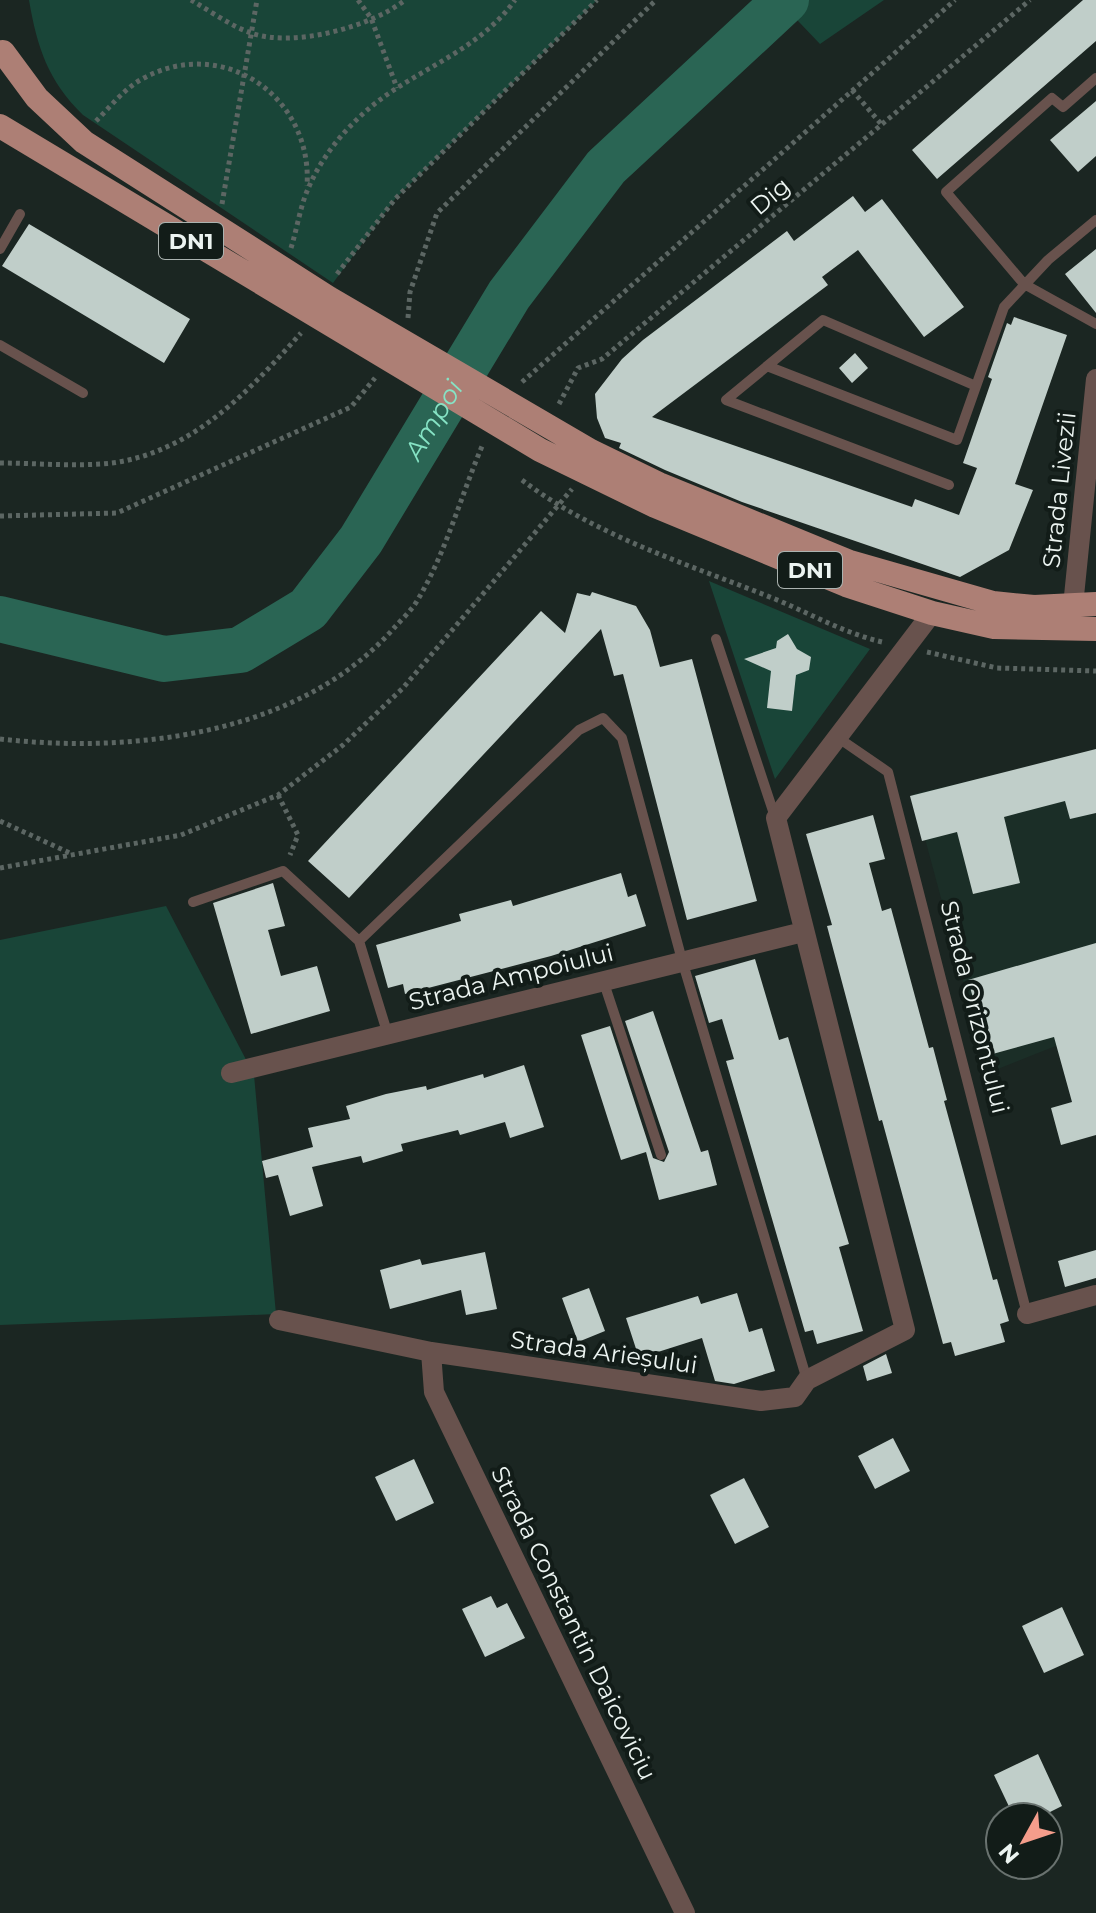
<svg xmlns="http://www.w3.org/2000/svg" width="1096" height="1913" viewBox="0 0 1096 1913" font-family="Montserrat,sans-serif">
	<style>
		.built { fill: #1b2e27 }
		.green { fill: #194538 }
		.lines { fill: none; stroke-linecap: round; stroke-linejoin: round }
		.river { stroke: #2a6554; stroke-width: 46 }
		.building { fill: #c0cec9 }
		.path { stroke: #5c6663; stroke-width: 5; stroke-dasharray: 4 4; stroke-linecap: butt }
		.service { stroke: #68524d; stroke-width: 10 }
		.minor { stroke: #68524d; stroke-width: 20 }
		.primary { stroke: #ad7f75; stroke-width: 24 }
		.labels { text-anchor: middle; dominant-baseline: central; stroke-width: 8; stroke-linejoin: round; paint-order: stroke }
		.shield { fill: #121c18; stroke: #abb3b0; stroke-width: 2 }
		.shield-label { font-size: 22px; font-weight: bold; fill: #ecf4f1 }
		.street-label { font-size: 24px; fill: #ecf4f1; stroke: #121c18 }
		.water-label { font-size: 26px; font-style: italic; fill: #86e3c5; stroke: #121c18 }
	</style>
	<rect width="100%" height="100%" fill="#1b2622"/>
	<!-- built -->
	<path class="built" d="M 1096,752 L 1096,1030 L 988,1073 L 913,794 Z"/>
	<!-- green -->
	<path class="green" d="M 29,0 L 597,0 L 395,199 L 333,283 L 83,115 C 48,81 37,47 29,0 Z
		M 778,0 L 884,0 L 820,44 Z
		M 709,581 L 870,649 L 775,779 Z
		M 166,906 L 254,1075 L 276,1314 L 0,1325 L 0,940 Z"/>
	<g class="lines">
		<!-- river -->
		<path class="river" id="s1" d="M 0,619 L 164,659 L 240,650 L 308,609 L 361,540 L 509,295 L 606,167 L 786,0"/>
	</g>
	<!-- building -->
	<path class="building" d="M 1083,0 L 1096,0 L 1096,41 L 937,179 L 912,150 Z
		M 1096,101 L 1096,156 L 1078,172 L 1050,140 Z
		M 853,196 L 865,212 L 882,199 L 964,307 L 924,337 L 858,250 L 822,277 L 828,285 L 652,417 L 912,507 L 915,499 L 959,515 L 977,468 L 963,463 L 992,379 L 988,377 L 1007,323 L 1011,325 L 1014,317 L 1067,335 L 1015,484 L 1033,490 L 1009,550 L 960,577 L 742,502 L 665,470 L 619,448 L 621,443 L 605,438 L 597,418 L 595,394 L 622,359 L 643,340 L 787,231 L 794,241 Z
		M 29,224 L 190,319 L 164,363 L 2,266 Z
		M 1096,249 L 1096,313 L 1065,274 Z
		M 855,353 L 868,368 L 852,383 L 839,368 Z
		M 592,592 L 636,606 L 650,630 L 660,667 L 692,659 L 757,901 L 687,920 L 623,674 L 614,676 L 601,629 L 349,898 L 308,861 L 541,611 L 565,633 L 577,593 L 590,596 Z
		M 788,634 L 797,649 L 811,657 L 809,670 L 796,675 L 792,711 L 767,708 L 771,671 L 744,659 L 776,648 L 777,641 Z
		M 1096,749 L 1096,813 L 1070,819 L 1065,801 L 1004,817 L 1020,883 L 973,894 L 957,832 L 922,841 L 910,796 Z
		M 873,815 L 885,859 L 869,863 L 882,911 L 891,908 L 929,1048 L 933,1047 L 947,1100 L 944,1101 L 993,1280 L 997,1279 L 1009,1321 L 1000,1324 L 1005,1342 L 955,1356 L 951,1342 L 943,1344 L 882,1120 L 879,1121 L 827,926 L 832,925 L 806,834 Z
		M 621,873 L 628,897 L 636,894 L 646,926 L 551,956 L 405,994 L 403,984 L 388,988 L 376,945 L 461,921 L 459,914 L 511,900 L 513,906 Z
		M 273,883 L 285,926 L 268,930 L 281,976 L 317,966 L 330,1011 L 251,1034 L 213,903 Z
		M 1096,943 L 1096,1135 L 1061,1145 L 1051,1108 L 1072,1102 L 1054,1037 L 989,1055 L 968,980 Z
		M 755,959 L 779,1040 L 788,1037 L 849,1244 L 839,1247 L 863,1331 L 817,1344 L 813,1330 L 805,1332 L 726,1061 L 734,1059 L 722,1019 L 709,1023 L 695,976 Z
		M 653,1011 L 701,1152 L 708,1150 L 717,1185 L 659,1200 L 646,1152 L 621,1160 L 581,1035 L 610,1026 L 653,1158 L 664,1162 L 669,1152 L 625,1021 Z
		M 524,1065 L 544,1127 L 510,1138 L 505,1122 L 460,1135 L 458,1130 L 401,1144 L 403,1151 L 363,1163 L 361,1156 L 312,1167 L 323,1206 L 290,1216 L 278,1175 L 266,1178 L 262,1161 L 313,1147 L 308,1128 L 350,1119 L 346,1106 L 386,1094 L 426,1086 L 427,1090 L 483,1074 L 484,1078 Z
		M 1096,1250 L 1096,1278 L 1065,1287 L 1058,1261 Z
		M 485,1252 L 497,1309 L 466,1315 L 461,1290 L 390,1309 L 380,1270 L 420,1259 L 422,1265 Z
		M 589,1288 L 605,1331 L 578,1342 L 562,1298 Z
		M 737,1293 L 749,1332 L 762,1328 L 775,1371 L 734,1384 L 715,1381 L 702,1338 L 639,1358 L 626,1318 L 698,1296 L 701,1304 Z
		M 886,1354 L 892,1373 L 867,1381 L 863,1366 Z
		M 893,1438 L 910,1471 L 875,1489 L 858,1456 Z
		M 414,1459 L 434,1503 L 396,1521 L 375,1477 Z
		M 744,1478 L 769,1527 L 735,1544 L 710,1495 Z
		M 491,1596 L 497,1608 L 507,1603 L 525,1638 L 485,1657 L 462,1609 Z
		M 1062,1607 L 1084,1655 L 1044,1673 L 1022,1626 Z
		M 1038,1754 L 1062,1806 L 1040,1817 L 1014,1817 L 994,1775 Z"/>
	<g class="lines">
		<!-- path -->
		<path class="path" d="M 191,0 C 210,11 231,26 251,33 C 293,48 371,27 405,0
			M 358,0 L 371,18 L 397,88
			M 852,90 L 882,125
			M 96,121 C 110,107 125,88 142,79 C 223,34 313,97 307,186
			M 222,204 L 257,0
			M 291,248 C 297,229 300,207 308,189 C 325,148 360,111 397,88 C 439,61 485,42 515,0
			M 337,274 L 395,199 L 597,0
			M 408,318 L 410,292 L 437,213 L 656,0
			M 522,382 L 955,0
			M 559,404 L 578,368 L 602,359 L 1030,0
			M 0,463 C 36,463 76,467 112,463 C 193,452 249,391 301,333
			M 522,480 C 597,537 688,564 775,599 C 811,614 844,633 882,642
			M 0,516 L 117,513 L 351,407 L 375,378
			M 927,652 L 997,668 L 1096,671
			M 0,739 C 133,754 300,735 394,628 C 401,620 411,611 417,601 C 446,553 461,495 483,444
			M 278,795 L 298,835 L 290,855
			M 0,821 L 72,854
			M 0,868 L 181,835 L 278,795 L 343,745 L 403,688 L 572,489"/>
		<!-- service -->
		<path class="service" d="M 1096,78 L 1063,107 L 1052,98 L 946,192 L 1024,284 L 1096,324
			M 0,249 L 20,214
			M 0,345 L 83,393
			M 767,366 L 957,440 L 1004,307 L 1048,260 L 1096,220
			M 949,485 L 726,400 L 823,320 L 976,386
			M 716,639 L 775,817
			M 837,737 L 888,772 L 1027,1314
			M 193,902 L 283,871 L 359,941 L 388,1035
			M 359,941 L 579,730 L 603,718 L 622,738 L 682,960 L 807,1380
			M 603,980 L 661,1155"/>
		<!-- minor -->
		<path class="minor" d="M 1073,606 L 1096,379
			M 231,1073 L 803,932
			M 1027,1314 L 1096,1295
			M 279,1320 L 431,1352 L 761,1401 L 795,1397 L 807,1380 L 905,1330 L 776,818 L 932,613
			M 431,1352 L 434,1392 L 685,1913"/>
		<!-- primary -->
		<path class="primary" d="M 3,52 L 37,98 L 84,142 L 329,298 L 591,451 L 659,484 L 850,562 L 993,603 L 1034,607 L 1096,604
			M 0,126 L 540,450 L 655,506 L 846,585 L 932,613 L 994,627 L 1096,629"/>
	</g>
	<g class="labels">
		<!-- shield labels -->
		<g class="shield">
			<rect x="159" y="223" width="64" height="36" rx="6"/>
			<rect x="778" y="552" width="64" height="36" rx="6"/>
		</g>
		<g class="shield-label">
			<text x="191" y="241">DN1</text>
			<text x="810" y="570">DN1</text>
		</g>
		<!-- street labels -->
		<g class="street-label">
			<text transform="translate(770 196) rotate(-40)">Dig</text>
			<text transform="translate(1059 490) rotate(-84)">Strada Livezii</text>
			<text transform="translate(511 977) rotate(-14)">Strada Ampoiului</text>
			<text transform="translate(975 1007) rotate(76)">Strada Orizontului</text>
			<text transform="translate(604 1352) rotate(8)">Strada Arieșului</text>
			<text transform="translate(574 1623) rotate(64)">Strada Constantin Daicoviciu</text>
		</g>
		<!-- water labels -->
		<g class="water-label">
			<text stroke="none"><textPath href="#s1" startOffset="552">Ampoi</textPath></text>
		</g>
	</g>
	<!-- north arrow -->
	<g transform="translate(1024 1841) rotate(230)"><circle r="38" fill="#121c18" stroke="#69726f" stroke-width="2"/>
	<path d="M0-6L14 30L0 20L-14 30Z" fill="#f49d8b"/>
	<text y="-12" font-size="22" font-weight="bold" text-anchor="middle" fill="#ecf4f1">N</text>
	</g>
</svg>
